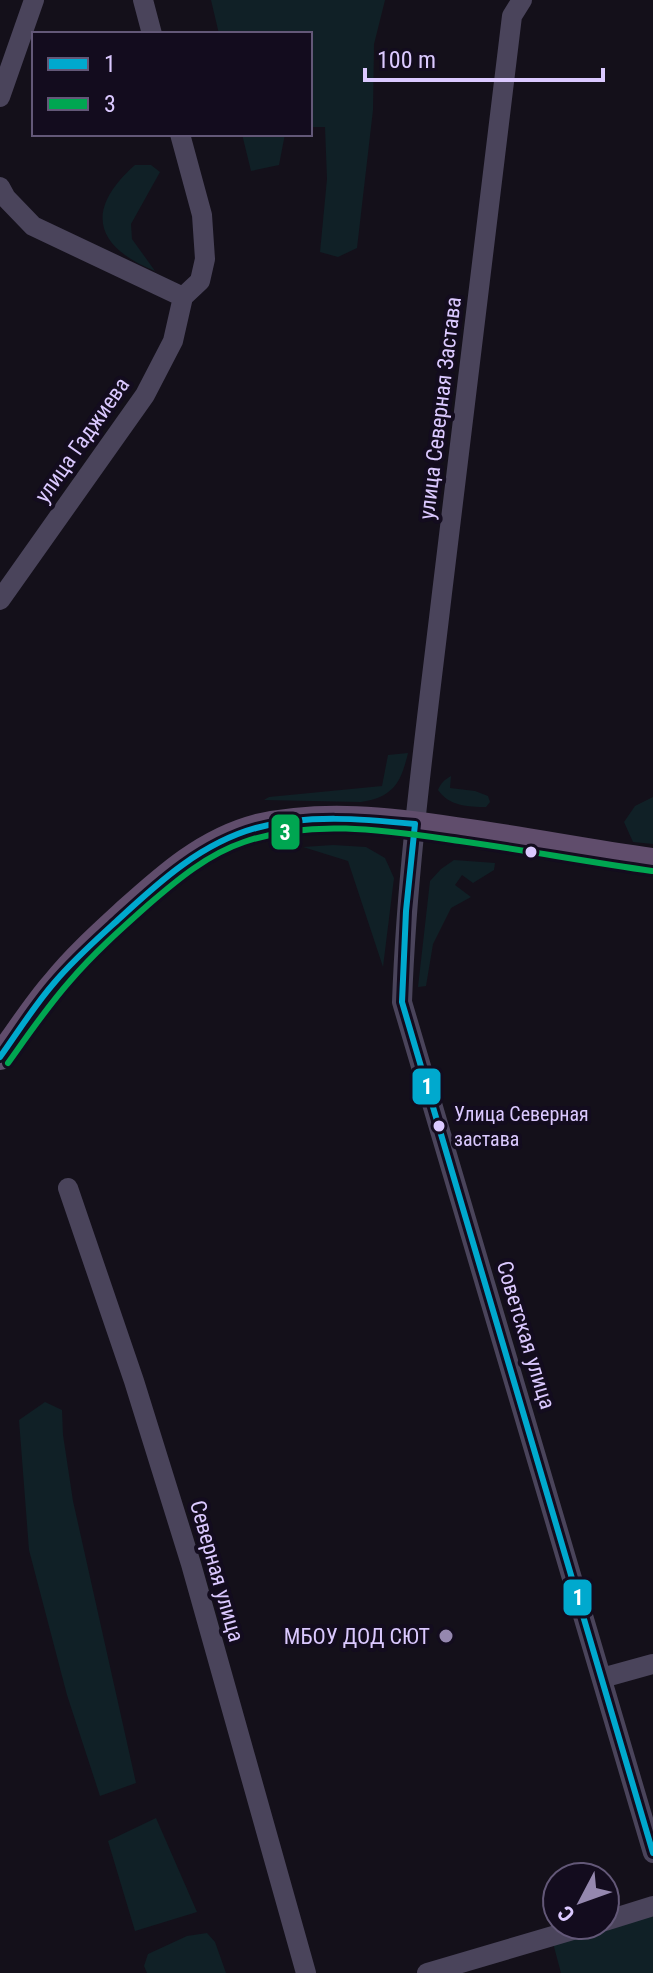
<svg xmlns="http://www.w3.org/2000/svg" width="653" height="1973" viewBox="0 0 653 1973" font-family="'Roboto Condensed',sans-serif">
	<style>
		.green { fill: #102026 }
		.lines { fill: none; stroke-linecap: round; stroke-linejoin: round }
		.minor { stroke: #4a445b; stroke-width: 20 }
		.major { stroke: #604d6c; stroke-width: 26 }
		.bus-1-casing { stroke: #130c1e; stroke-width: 12 }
		.bus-2-casing { stroke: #130c1e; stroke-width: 12 }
		.bus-1 { stroke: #00a9ce; stroke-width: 6 }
		.bus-2 { stroke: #00a651; stroke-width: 6 }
		.bus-dot { fill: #dbc9ff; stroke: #130c1e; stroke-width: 3 }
		.poi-dot { fill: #9588af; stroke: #130c1e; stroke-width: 3 }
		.labels { text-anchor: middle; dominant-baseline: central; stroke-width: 8; stroke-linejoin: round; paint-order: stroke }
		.bus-label { font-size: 20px; fill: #dbc9ff; stroke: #130c1e; text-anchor: start }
		.street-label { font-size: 22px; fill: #dbc9ff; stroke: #130c1e }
		.poi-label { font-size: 22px; fill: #dbc9ff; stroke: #130c1e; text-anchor: end }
		.line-badge { stroke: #130c1e; stroke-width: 3 }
		.badge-label { font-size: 22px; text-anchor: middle; font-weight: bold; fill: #fff }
	</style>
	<rect width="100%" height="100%" fill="#14101a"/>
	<!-- green -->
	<path class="green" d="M 211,0 L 385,0 L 374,44 L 373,110 L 357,248 L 338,257 L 320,252 L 327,179 L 325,127 L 310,127 L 310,34 L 219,34 Z
		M 242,134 L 285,134 L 279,165 L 251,171 Z
		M 135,165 L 151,165 L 160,172 L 131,224 L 132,239 L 155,271 C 95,247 84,210 135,165 Z
		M 408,753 C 401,782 394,797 361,802 L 264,800 L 269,797 L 382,786 L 388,755 Z
		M 451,776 L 450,788 L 475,791 L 488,796 L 490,802 L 486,807 C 468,807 449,806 438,790 C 441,783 444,780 451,776 Z
		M 653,797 L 653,844 L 633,842 L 624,822 L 635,806 Z
		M 333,845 L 366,847 L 385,858 L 394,878 L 383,967 L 348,861 L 303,847 Z
		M 454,860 L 495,863 L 494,870 L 473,883 L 462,875 L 455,885 L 471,897 L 451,908 L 433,944 L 426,986 L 418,987 L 430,881 L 441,869 Z
		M 45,1402 L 62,1410 L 63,1435 L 73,1501 L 136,1783 L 100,1796 L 67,1695 L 29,1550 L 19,1420 Z
		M 156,1818 L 197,1912 L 135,1931 L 108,1841 Z
		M 653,1916 L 653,1973 L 561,1973 L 553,1943 Z
		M 207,1933 L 215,1942 L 226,1973 L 147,1973 L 144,1966 L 148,1954 L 187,1936 Z"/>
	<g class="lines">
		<!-- minor -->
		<path class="minor" d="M 143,0 L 152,34
			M 522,0 L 512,16 C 488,208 464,400 442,593 C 426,729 407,865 402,1002 L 653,1853
			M 0,97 L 34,0
			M 0,187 L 6,198 L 33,226 L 183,297
			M 0,600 L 145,395 L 173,341 L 183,297 L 200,281 L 205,259 L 202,215 L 180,134
			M 68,1188 L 134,1381 L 191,1564 L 306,1973
			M 602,1678 L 653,1664
			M 605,1921 L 653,1906
			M 427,1973 L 590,1925"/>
		<!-- major -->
		<path class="major" d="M 0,1057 C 18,1033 34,1007 54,984 C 74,959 98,937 122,915 C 162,879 203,841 257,827 C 322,812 391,820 456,830 C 522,839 587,852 653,861"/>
		<defs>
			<path id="bus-1" d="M 415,824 L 406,911 L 402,1002 L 653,1853
				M 0,1057 C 18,1032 34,1006 54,983 C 74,959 97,939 120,918 C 160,881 202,843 256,828 C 308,814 363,819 415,824"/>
			<path id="bus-2" d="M 8,1063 C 28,1035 47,1007 70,981 C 94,953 121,929 148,905 C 177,880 208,854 244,842 C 312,818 390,831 460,841 C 524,850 588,862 652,871"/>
		</defs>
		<!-- bus-1 casing -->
		<use href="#bus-1" class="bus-1-casing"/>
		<!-- bus-2 casing -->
		<use href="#bus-2" class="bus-2-casing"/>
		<!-- bus-1 -->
		<use href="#bus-1" class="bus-1"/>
		<!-- bus-2 -->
		<use href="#bus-2" class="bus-2"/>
	</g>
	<!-- markers -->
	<g class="bus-dot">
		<circle cx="531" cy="852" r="7"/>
		<circle cx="439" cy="1126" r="7"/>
	</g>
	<circle class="poi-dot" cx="446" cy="1636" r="8"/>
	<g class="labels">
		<!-- bus labels -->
		<g class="bus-label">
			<text x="454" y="1114">Улица Северная<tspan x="454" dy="25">застава</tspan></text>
		</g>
		<!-- street labels -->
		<g class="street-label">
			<text transform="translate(440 408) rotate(-83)">улица Северная Застава</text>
			<text transform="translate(82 440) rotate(-55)">улица Гаджиева</text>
			<text transform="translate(526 1335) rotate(73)">Советская улица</text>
			<text transform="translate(217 1571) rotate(74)">Северная улица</text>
		</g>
		<!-- poi labels -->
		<g class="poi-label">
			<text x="430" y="1636">МБОУ ДОД СЮТ</text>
		</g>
	</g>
	<g class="line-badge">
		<rect x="270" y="813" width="31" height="38" rx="8" fill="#00a651"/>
		<rect x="411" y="1067" width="31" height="39" rx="8" fill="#00a9ce"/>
		<rect x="562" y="1578" width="31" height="39" rx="8" fill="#00a9ce"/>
	</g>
	<g class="badge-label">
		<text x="285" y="840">3</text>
		<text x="427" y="1094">1</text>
		<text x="578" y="1605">1</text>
	</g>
	<!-- legend -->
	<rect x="32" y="32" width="280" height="104" fill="#130c1e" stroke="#635878" stroke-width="2"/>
	<rect x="48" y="58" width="40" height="12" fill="#00a9ce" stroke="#635878" stroke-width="2"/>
	<text x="104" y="72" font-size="24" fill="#dbc9ff">1</text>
	<rect x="48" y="98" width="40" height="12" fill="#00a651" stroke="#635878" stroke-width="2"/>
	<text x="104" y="112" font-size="24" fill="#dbc9ff">3</text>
	<!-- north arrow -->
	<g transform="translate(581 1901) rotate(229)"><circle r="38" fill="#130c1e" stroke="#635878" stroke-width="2"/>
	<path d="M0-6L14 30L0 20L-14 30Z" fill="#9588af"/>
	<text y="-12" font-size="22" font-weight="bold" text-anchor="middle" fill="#dbc9ff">С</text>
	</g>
	<!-- scale -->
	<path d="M365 68v12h238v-12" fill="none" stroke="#dbc9ff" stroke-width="4"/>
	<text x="377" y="68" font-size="24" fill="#dbc9ff" stroke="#130c1e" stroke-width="6" paint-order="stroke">100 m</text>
</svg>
